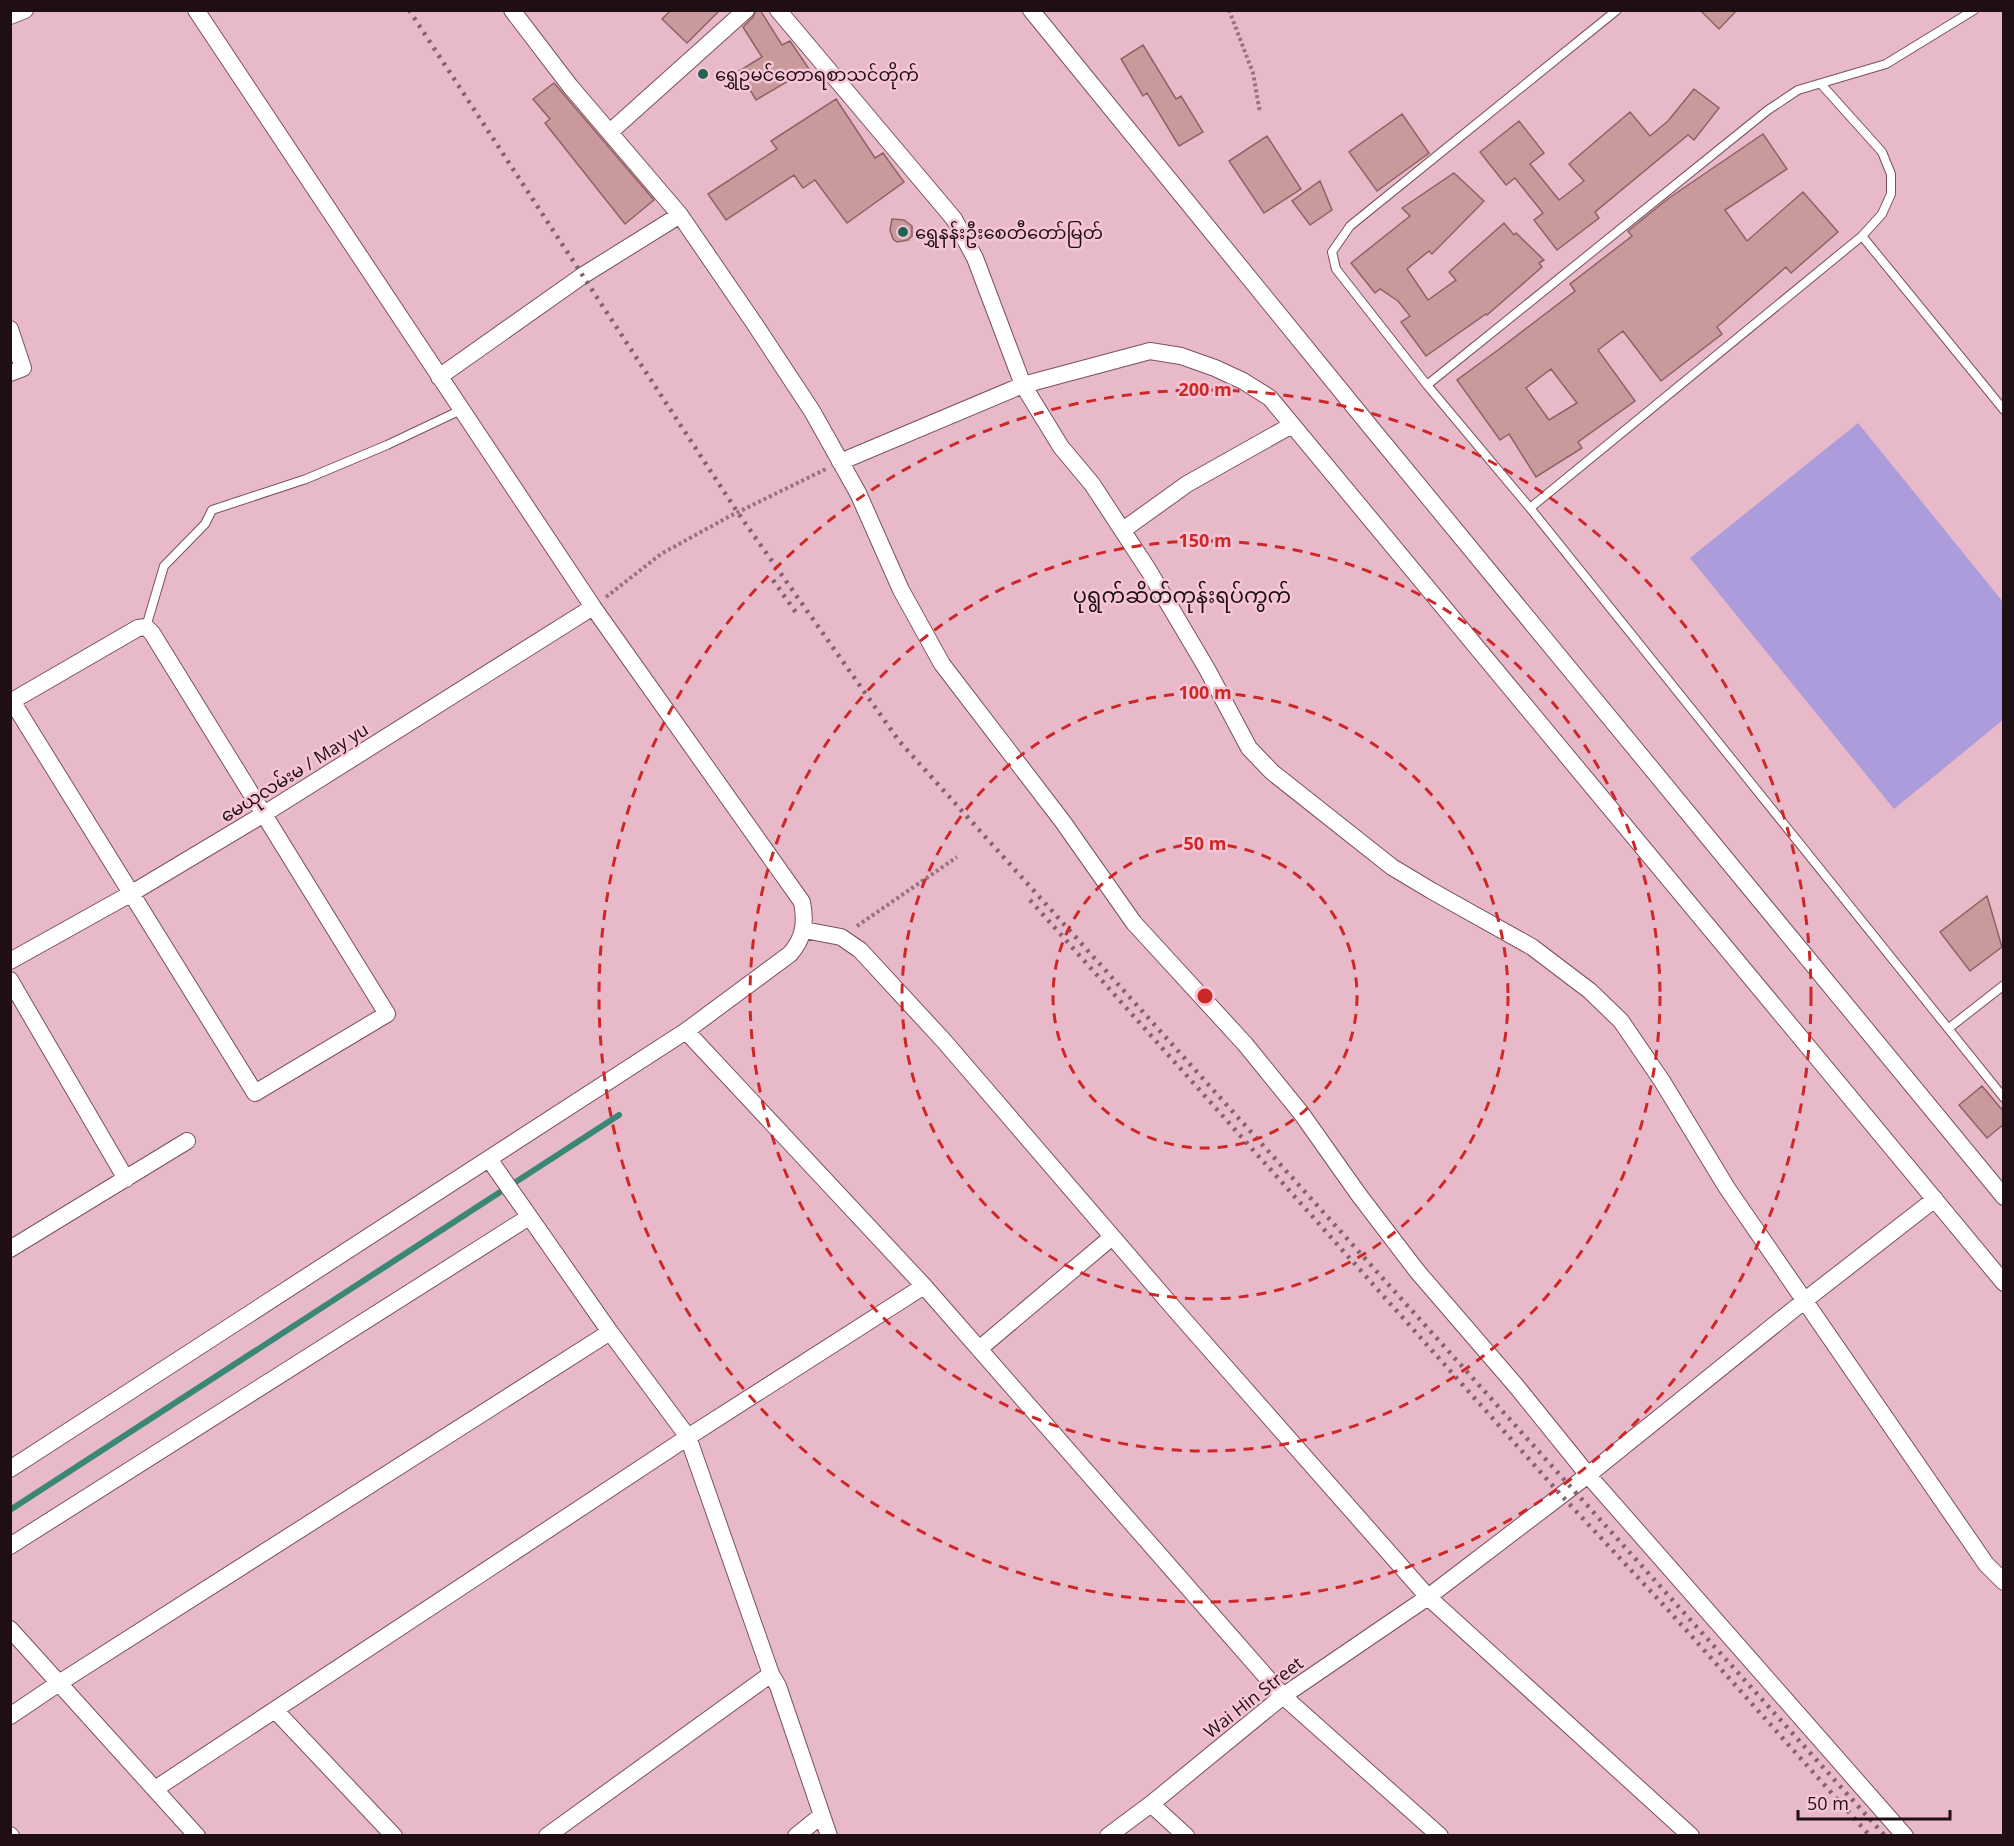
<svg xmlns="http://www.w3.org/2000/svg" width="2014" height="1846" viewBox="0 0 2014 1846" font-family="'Open Sans','Noto Sans Myanmar',sans-serif">
	<style>
		.green { fill: #ac9cdc }
		.lines { fill: none; stroke-linecap: round; stroke-linejoin: round }
		.stream { stroke: #3b8775; stroke-width: 6 }
		.building { fill: #ca999b; stroke: #8f6264; stroke-width: 1.5; fill-rule: evenodd }
		.service-casing { stroke: #7a5160; stroke-width: 10 }
		.minor-casing { stroke: #7a5160; stroke-width: 18 }
		.path { stroke: #95737f; stroke-width: 4; stroke-dasharray: 3 3; stroke-linecap: butt }
		.service { stroke: #fff; stroke-width: 8 }
		.minor { stroke: #fff; stroke-width: 16 }
		.rail { stroke: #82636e; stroke-width: 4.5; stroke-dasharray: 3 6; stroke-linecap: butt }
		.ring { fill: none; stroke: #cd2727; stroke-width: 3; stroke-dasharray: 10 8 }
		.poi-dot { fill: #206455; stroke: #f6c6d6; stroke-width: 2 }
		.labels { text-anchor: middle; dominant-baseline: central; stroke-width: 5; stroke-linejoin: round; paint-order: stroke }
		.poi-label { font-size: 18px; fill: #1f0f15; stroke: #f6c6d6; text-anchor: start }
		.street-label { font-size: 18px; fill: #1f0f15; stroke: #f6c6d6 }
		.quarter-label { font-size: 21px; fill: #1f0f15; stroke: #f6c6d6 }
		.centre { fill: #cd2727; stroke: #f6c6d6; stroke-width: 3 }
		.ring-label { font-size: 18px; text-anchor: middle; font-weight: bold; fill: #cd2727; stroke: #f6c6d6; stroke-width: 5; stroke-linejoin: round; paint-order: stroke }
	</style>
	<rect width="100%" height="100%" fill="#e8b9c9"/>
	<!-- green -->
	<path class="green" d="M 1858,423 L 2003,602 L 2003,720 L 1894,809 L 1690,558 Z"/>
	<g class="lines">
		<!-- stream -->
		<path class="stream" d="M 10,1510 L 619,1115"/>
	</g>
	<!-- building -->
	<path class="building" d="M 671,10 L 720,10 L 687,43 L 662,19 Z
		M 756,10 L 760,10 L 782,45 L 790,41 L 809,69 L 756,100 L 739,71 L 762,57 L 743,27 L 753,17 Z
		M 1700,10 L 1737,10 L 1719,29 Z
		M 1143,45 L 1176,99 L 1181,96 L 1203,132 L 1179,146 L 1147,93 L 1143,96 L 1121,59 Z
		M 554,83 L 654,200 L 625,224 L 545,123 L 550,119 L 533,99 Z
		M 1694,89 L 1719,108 L 1694,140 L 1688,135 L 1595,212 L 1599,218 L 1557,250 L 1534,220 L 1543,213 L 1515,178 L 1506,185 L 1480,152 L 1519,121 L 1544,153 L 1530,164 L 1559,200 L 1584,181 L 1569,164 L 1630,112 L 1650,136 L 1668,121 Z
		M 836,99 L 875,158 L 883,153 L 904,182 L 847,223 L 815,180 L 803,188 L 794,175 L 726,220 L 708,194 L 777,149 L 771,141 Z
		M 1402,114 L 1429,153 L 1377,191 L 1349,152 Z
		M 1763,134 L 1787,169 L 1725,210 L 1747,241 L 1803,192 L 1838,232 L 1791,273 L 1786,267 L 1717,327 L 1722,334 L 1661,381 L 1623,331 L 1598,350 L 1635,401 L 1578,442 L 1582,448 L 1536,477 L 1509,434 L 1500,440 L 1457,380 L 1498,350 L 1575,291 L 1570,284 L 1632,236 L 1628,231 L 1669,198 ZM 1551,369 L 1577,403 L 1549,420 L 1526,388 Z
		M 1267,136 L 1301,189 L 1264,213 L 1229,161 Z
		M 1454,173 L 1484,201 L 1432,254 L 1429,251 L 1407,269 L 1428,300 L 1456,280 L 1449,272 L 1504,223 L 1514,235 L 1516,233 L 1544,260 L 1539,263 L 1542,267 L 1487,315 L 1486,314 L 1426,356 L 1401,322 L 1410,316 L 1398,301 L 1380,289 L 1375,293 L 1351,263 L 1410,216 L 1402,208 Z
		M 1320,181 L 1332,210 L 1310,225 L 1292,201 Z
		M 892,219 L 904,220 L 912,226 L 912,236 L 908,240 L 897,242 L 893,239 L 890,230 Z
		M 1987,896 L 2002,947 L 1970,971 L 1940,932 Z
		M 1982,1086 L 2004,1112 L 2004,1124 L 1987,1138 L 1959,1105 Z"/>
	<g class="lines">
		<defs>
			<path id="service" d="M 1617,10 L 1350,226 L 1332,252 L 1336,269 L 1427,385 L 1530,508 L 2004,1098
				M 1862,236 L 2004,410
				M 1427,385 L 1768,110 L 1798,90 L 1886,64 L 1974,10
				M 1530,508 L 1862,236 L 1882,214 L 1891,194 L 1891,174 L 1882,152 L 1821,84
				M 146,627 L 164,566 L 205,524 L 212,510 L 306,479 L 387,445 L 461,410
				M 1949,1028 L 2004,985"/>
			<path id="minor" d="M 512,10 L 570,86 L 680,215 L 754,323 L 812,411 L 858,493 L 901,590 L 942,664 L 1063,822 L 1134,923 L 1245,1044 L 1301,1113 L 1359,1195 L 1417,1271 L 1517,1387 L 1588,1475 L 1905,1836
				M 778,10 L 954,219 L 975,258 L 1023,385 L 1061,447 L 1092,484 L 1149,571 L 1207,669 L 1249,748 L 1272,772 L 1392,867 L 1432,891 L 1532,947 L 1590,991 L 1621,1021 L 1662,1081 L 1727,1188 L 1986,1564 L 2004,1582
				M 1031,10 L 1373,430 L 2004,1197
				M 10,16 L 25,10
				M 610,132 L 746,10
				M 10,329 L 23,368 L 10,373
				M 439,377 L 582,276 L 680,215
				M 840,462 L 1023,385 L 1150,351 L 1181,356 L 1215,368 L 1243,381 L 1270,398 L 2004,1283
				M 1123,530 L 1187,484 L 1292,425
				M 10,702 L 12,701 L 138,628 L 146,627 L 152,633 L 387,1014 L 255,1093 L 12,701
				M 804,930 L 841,937 L 860,950 L 944,1041 L 1177,1312 L 1428,1597 L 1691,1836
				M 10,961 L 132,893 L 264,814 L 593,607
				M 10,980 L 126,1179
				M 686,1031 L 924,1286 L 1283,1696 L 1440,1836
				M 489,1159 L 610,1332 L 688,1437 L 771,1674
				M 10,1249 L 187,1141
				M 979,1349 L 1112,1237
				M 10,1469 L 686,1031 L 790,954 C 804,938 806,923 802,902 L 593,607 L 196,10
				M 10,1546 L 529,1217
				M 10,1629 L 197,1836
				M 275,1710 L 394,1836
				M 10,1716 L 59,1683 L 610,1332
				M 155,1789 L 688,1437 L 924,1286
				M 1151,1804 L 1186,1836
				M 10,1835 L 11,1836
				M 547,1836 L 771,1674 L 778,1686 L 829,1836
				M 796,1836 L 822,1815
				M 1108,1836 L 1151,1804 L 1283,1696 L 1428,1597 L 1588,1475 L 1804,1301 L 1935,1199"/>
		</defs>
		<!-- service casing -->
		<use href="#service" class="service-casing"/>
		<!-- minor casing -->
		<use href="#minor" class="minor-casing"/>
		<!-- path -->
		<path class="path" d="M 1229,10 L 1253,73 L 1260,113
			M 606,597 L 661,554 L 730,516 L 826,469
			M 857,926 L 957,857"/>
		<!-- service -->
		<use href="#service" class="service"/>
		<!-- minor -->
		<use href="#minor" class="minor"/>
		<!-- rail -->
		<path class="rail" d="M 409,10 L 738,513 L 899,741 L 1885,1836
			M 773,580 L 797,614
			M 1030,900 L 1561,1495 L 1670,1612 L 1870,1836"/>
	</g>
	<!-- distance rings -->
	<g class="ring">
		<circle cx="1205" cy="996" r="152"/>
		<circle cx="1205" cy="996" r="303"/>
		<circle cx="1205" cy="996" r="455"/>
		<circle cx="1205" cy="996" r="606"/>
	</g>
	<!-- markers -->
	<g class="poi-dot">
		<circle cx="703" cy="74" r="6"/>
		<circle cx="903" cy="232" r="6"/>
	</g>
	<g class="labels">
		<!-- poi labels -->
		<g class="poi-label">
			<text x="715" y="74">ရွှေဥမင်တောရစာသင်တိုက်</text>
			<text x="915" y="232">ရွှေနန်းဦးစေတီတော်မြတ်</text>
		</g>
		<!-- street labels -->
		<g class="street-label">
			<text transform="translate(294 772) rotate(-32)">မေယုလမ်းမ / May yu</text>
			<text transform="translate(1253 1697) rotate(-38)">Wai Hin Street</text>
		</g>
		<!-- quarter labels -->
		<g class="quarter-label">
			<text x="1182" y="595">ပုရွက်ဆိတ်ကုန်းရပ်ကွက်</text>
		</g>
	</g>
	<circle cx="1205" cy="996" r="9" class="centre"/>
	<g class="ring-label">
		<text x="1205" y="396">200 m</text>
		<text x="1205" y="547">150 m</text>
		<text x="1205" y="699">100 m</text>
		<text x="1205" y="850">50 m</text>
	</g>
	<!-- border -->
	<rect width="2014" height="1846" fill="none" stroke="#1f0f15" stroke-width="24"/>
	<!-- scale -->
	<path d="M1798 1810v9h152v-9" fill="none" stroke="#1f0f15" stroke-width="3"/>
	<text x="1807" y="1810" font-size="18" fill="#1f0f15" stroke="#f6c6d6" stroke-width="4.5" paint-order="stroke">50 m</text>
</svg>
